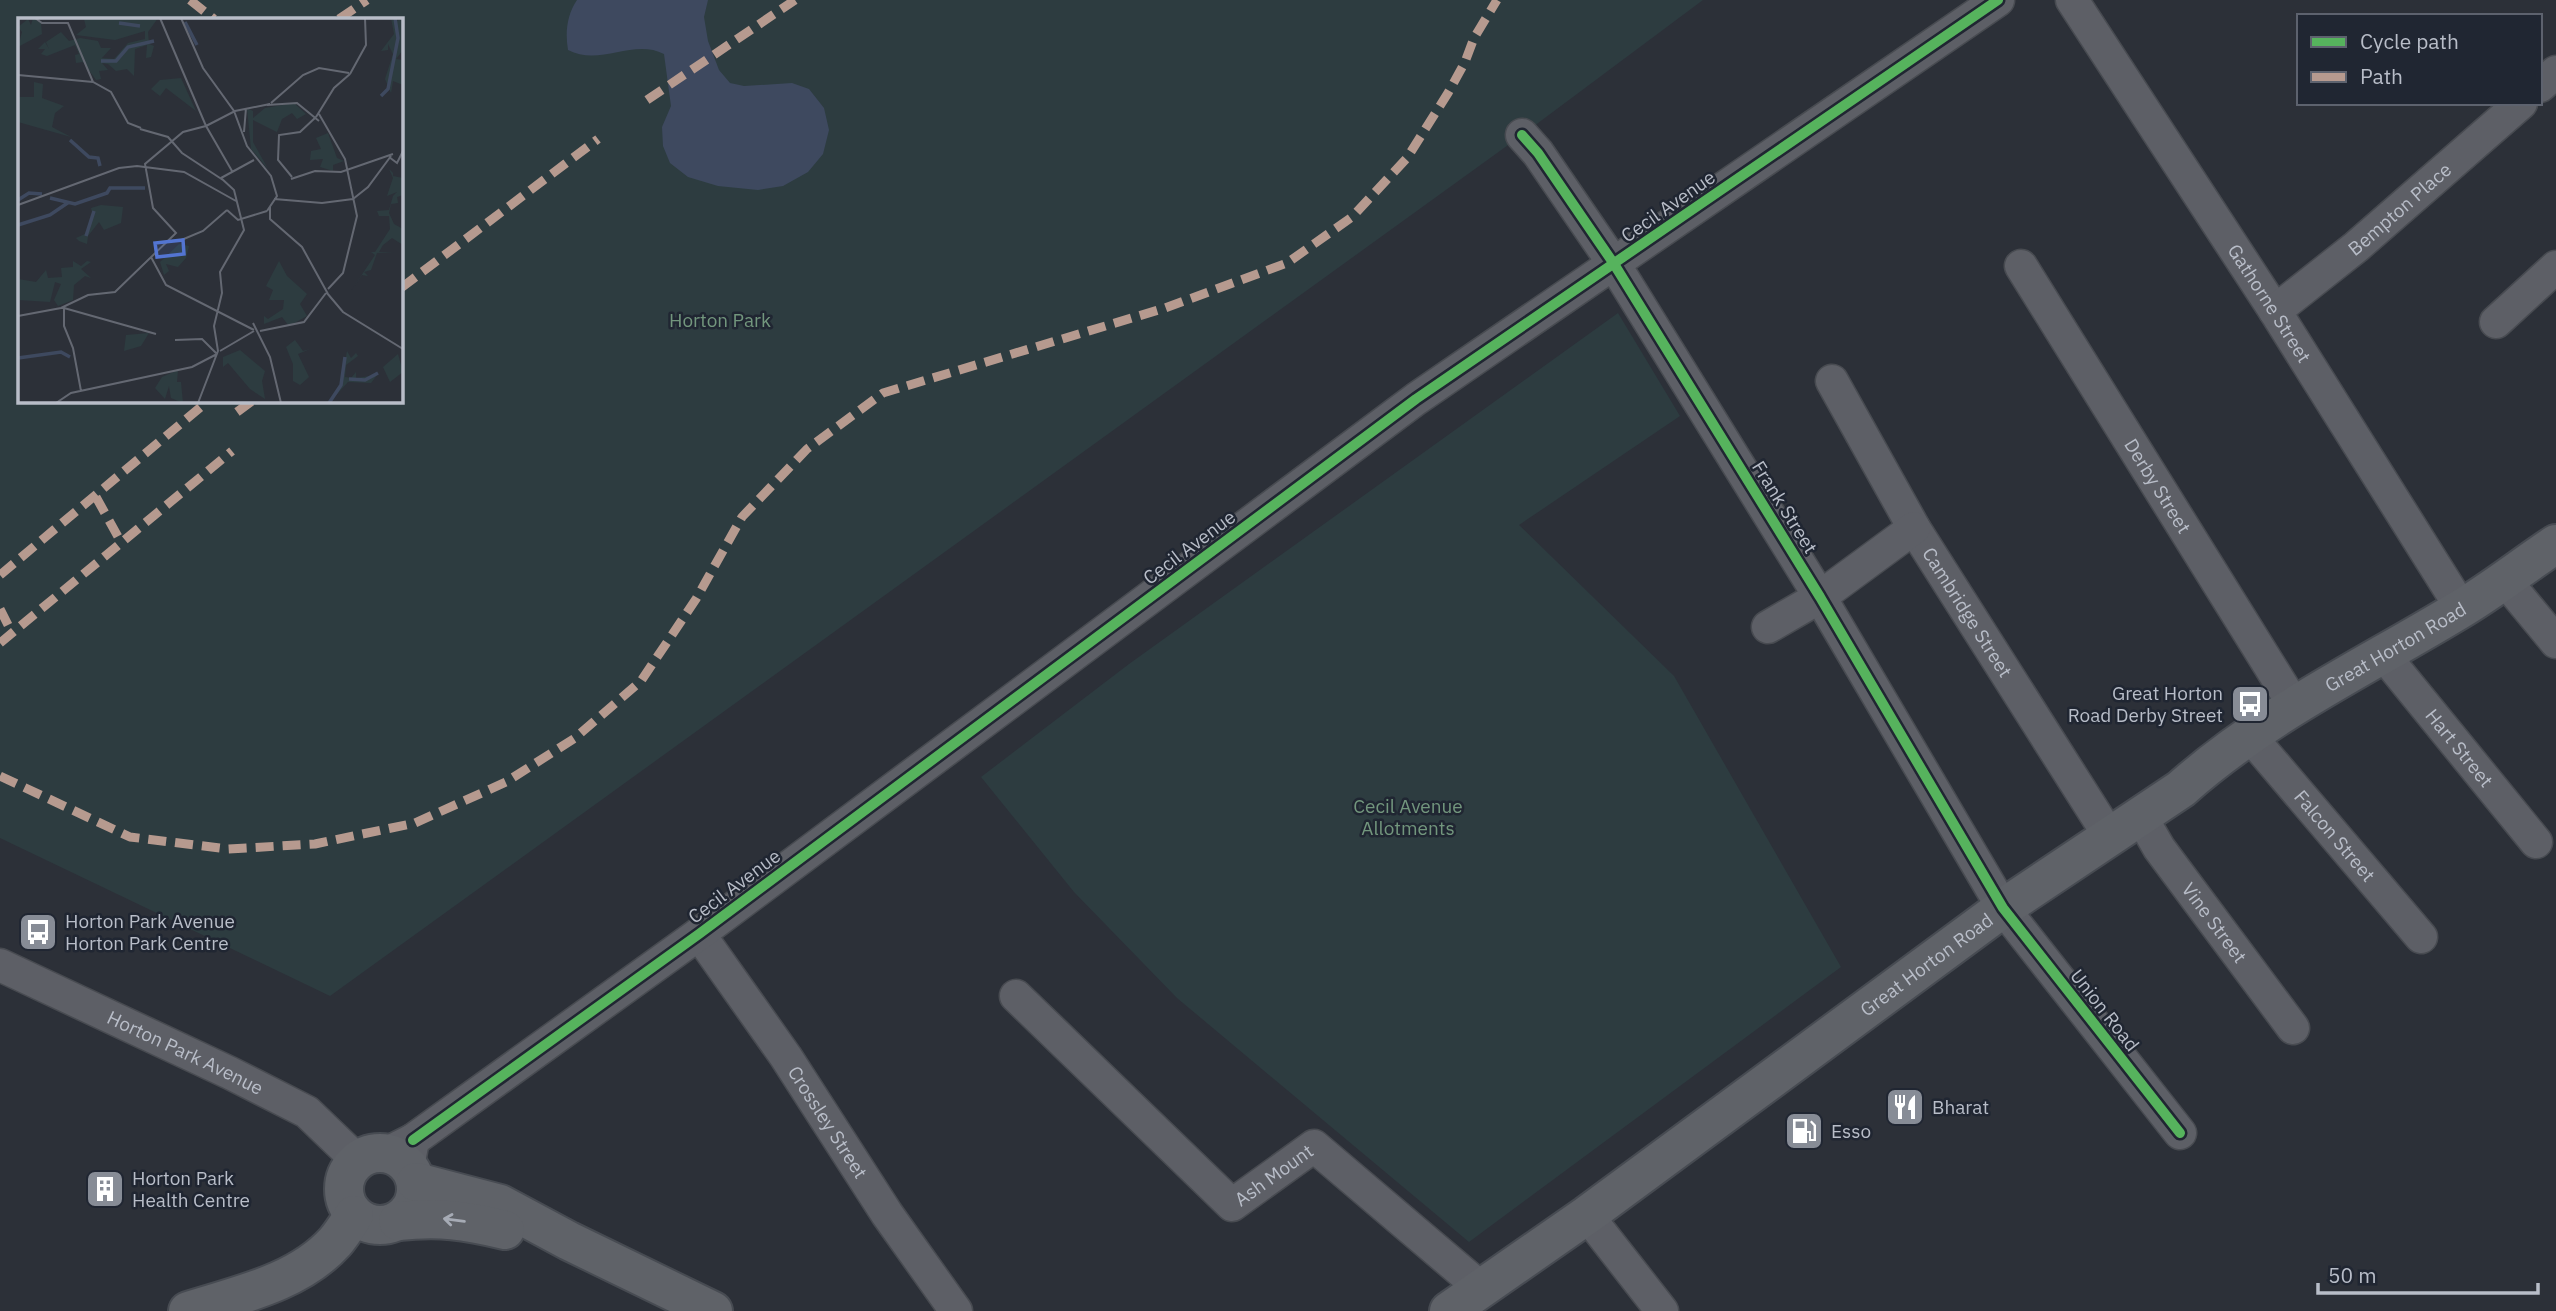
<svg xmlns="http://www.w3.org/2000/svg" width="2556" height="1311" viewBox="0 0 2556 1311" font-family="'IBM Plex Sans',sans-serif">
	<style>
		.green { fill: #2d3c40; fill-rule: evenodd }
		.water { fill: #3e495f }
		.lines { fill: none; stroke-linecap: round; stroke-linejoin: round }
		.minor-casing { stroke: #484b51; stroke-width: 35 }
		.primary-casing { stroke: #474b52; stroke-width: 42 }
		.minor { stroke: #5d5f66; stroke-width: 32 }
		.primary { stroke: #5f6268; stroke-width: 38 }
		.quiet { stroke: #b69a8f; stroke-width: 9; stroke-dasharray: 18 9; stroke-linecap: butt }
		.cycleway-casing { stroke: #202632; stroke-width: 15 }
		.cycleway { stroke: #56b35d; stroke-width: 10 }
		.oneway { stroke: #a6abb5 }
		.labels { text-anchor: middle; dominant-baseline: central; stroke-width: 5; stroke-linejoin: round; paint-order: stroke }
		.street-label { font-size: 19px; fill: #b8bdc8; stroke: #202632 }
		.park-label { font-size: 19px; fill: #72967d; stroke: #202632 }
		.poi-label { font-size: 19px; fill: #b8bdc8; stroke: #202632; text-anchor: start }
		.inset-river { fill: none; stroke: #3e495f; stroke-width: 3.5 }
		.inset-road { fill: none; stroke: #646872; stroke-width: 2 }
		.view { fill: #5375d2; fill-opacity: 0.15; stroke: #5375d2; stroke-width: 3.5 }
		.inset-edge { fill: none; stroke: #b8bdc8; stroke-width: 3.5 }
	</style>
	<rect width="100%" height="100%" fill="#2c3038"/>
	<!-- green -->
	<path class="green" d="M 0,0 L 1703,0 L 1522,135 L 330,996 L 0,838 ZM 19,19 L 401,19 L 401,401 L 19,401 Z
		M 1618,313 L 1680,416 L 1519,525 L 1674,676 L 1841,967 L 1469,1242 L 1177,998 L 1074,892 L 981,777 L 1129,664 Z"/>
	<!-- water -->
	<path class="water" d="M 577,0 L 708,0 L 704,17 L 708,41 L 719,70 L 730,83 L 744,86 L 792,83 L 809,89 L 824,108 L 829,130 L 823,154 L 808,172 L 783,186 L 758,190 L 718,186 L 688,177 L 670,163 L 663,146 L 662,127 L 671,106 L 664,54 C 633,38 600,67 568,50 C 565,32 567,15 577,0 Z"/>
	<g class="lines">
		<defs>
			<g id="minor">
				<path id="s1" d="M 2072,0 L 2275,311 L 2462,609"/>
				<path d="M 2540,86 L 2556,72"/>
				<path d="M 1522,135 L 1538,153 L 1614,264 L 1820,597 L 2003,908 L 2180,1133"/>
				<path id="s2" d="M 2021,266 L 2294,705"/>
				<path id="s3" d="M 2275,311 L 2356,247 L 2521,103"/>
				<path d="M 2496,322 L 2556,267"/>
				<path id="s4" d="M 1832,381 L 1914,528 L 2110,837"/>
				<path d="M 2504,579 L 2556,642"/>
				<path d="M 1768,627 L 1820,597 L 1914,528"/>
				<path id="s5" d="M 2383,654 L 2536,842"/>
				<path id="s6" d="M 2250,736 L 2421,937"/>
				<path id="s7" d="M 2140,815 L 2159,848 L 2293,1028"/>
				<path id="s8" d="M 699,934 L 786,1057 L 887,1214 L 956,1311"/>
				<path id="s9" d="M 0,965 L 230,1073 L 307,1112 L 358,1161"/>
				<path id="s10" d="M 1016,996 L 1232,1205 L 1314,1146 L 1481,1288"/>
				<path d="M 413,1140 L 699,934 L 1416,399 L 1998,0"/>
				<path d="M 385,1154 L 413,1140 L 408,1167"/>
				<path d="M 1587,1215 L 1662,1311"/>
			</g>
			<g id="primary">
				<circle cx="380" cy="1189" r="36"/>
				<path d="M 416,1182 L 500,1204 L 569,1241 L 713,1311"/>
				<path d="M 398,1221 C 440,1217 464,1220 505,1230"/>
				<path d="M 188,1311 C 238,1295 298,1283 335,1242 C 342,1234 348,1224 354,1215"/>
				<path id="s11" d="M 1449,1311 L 1587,1215 L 2003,908 L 2181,789 C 2264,715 2365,667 2459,610 C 2493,590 2524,565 2556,544"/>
			</g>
		</defs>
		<!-- minor casing -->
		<use href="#minor" class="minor-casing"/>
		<!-- primary casing -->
		<use href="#primary" class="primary-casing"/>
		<!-- minor -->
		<use href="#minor" class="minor"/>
		<!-- primary -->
		<use href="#primary" class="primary"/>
		<!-- quiet -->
		<path class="quiet" d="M 190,0 L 214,19
			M 339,19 L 367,0
			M 647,100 L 795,0
			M 401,288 L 598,139
			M 237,412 L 252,401
			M 96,497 L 121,542
			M 0,575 L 202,406 L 199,401
			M 0,609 L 12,633
			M 0,643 L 232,451
			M 0,776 L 130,837 L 228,849 L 315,844 L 415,823 L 506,782 L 575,738 L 641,681 L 696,599 L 742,517 L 807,449 L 883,393 L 1165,308 L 1287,263 L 1352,217 L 1407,158 L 1448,93 L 1465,62 L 1474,38 L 1497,0"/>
		<defs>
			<path id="cycleway" d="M 1522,135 L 1538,153 L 1614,264 L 1820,597 L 2003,908 L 2180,1133
				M 413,1140 L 699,934 L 1416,399 L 1998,0"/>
		</defs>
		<!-- cycleway casing -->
		<use href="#cycleway" class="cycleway-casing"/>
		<!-- cycleway -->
		<use href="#cycleway" class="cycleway"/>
	</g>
	<!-- one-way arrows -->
	<defs><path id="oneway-shaft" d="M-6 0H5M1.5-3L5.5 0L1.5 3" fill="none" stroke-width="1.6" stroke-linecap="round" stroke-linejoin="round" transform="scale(1.75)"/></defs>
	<use class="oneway" href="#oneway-shaft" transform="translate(454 1220) rotate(-173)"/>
	<!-- icons -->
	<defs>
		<symbol id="bus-square" viewBox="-11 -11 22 22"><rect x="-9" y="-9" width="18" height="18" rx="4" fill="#878c96" stroke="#202632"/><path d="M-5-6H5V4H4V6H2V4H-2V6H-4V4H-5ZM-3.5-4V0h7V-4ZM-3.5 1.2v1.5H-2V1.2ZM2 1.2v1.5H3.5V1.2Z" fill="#fff"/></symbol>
		<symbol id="restaurant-square" viewBox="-11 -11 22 22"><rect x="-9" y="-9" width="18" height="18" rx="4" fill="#878c96" stroke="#202632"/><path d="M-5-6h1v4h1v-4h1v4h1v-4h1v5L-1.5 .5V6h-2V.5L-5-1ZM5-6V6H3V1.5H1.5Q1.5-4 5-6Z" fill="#fff"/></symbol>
		<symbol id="fuel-square" viewBox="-11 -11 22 22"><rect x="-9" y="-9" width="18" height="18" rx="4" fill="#878c96" stroke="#202632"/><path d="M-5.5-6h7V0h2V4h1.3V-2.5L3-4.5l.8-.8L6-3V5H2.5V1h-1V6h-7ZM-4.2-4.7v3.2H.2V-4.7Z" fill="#fff"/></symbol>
		<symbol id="building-square" viewBox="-11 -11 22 22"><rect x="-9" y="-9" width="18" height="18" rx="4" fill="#878c96" stroke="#202632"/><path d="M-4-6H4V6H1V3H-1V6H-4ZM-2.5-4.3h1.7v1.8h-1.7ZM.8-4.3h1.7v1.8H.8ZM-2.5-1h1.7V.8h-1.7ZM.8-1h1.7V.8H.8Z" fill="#fff"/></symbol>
	</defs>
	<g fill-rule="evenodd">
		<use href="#bus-square" x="2228" y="682" width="44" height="44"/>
		<use href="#bus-square" x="16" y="910" width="44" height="44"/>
		<use href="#restaurant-square" x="1883" y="1085" width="44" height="44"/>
		<use href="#fuel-square" x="1782" y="1109" width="44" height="44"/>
		<use href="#building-square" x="83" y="1167" width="44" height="44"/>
	</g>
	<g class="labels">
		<!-- street labels -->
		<g class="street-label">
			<text transform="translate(1668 206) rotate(-35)">Cecil Avenue</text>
			<text stroke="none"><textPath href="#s3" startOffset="161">Bempton Place</textPath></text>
			<text stroke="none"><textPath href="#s1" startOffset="362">Gathorne Street</textPath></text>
			<text stroke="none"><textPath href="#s2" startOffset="259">Derby Street</textPath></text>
			<text transform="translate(1785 507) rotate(58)">Frank Street</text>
			<text transform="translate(1189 547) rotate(-37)">Cecil Avenue</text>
			<text stroke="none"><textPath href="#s4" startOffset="268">Cambridge Street</textPath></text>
			<text stroke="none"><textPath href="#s11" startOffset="1157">Great Horton Road</textPath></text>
			<text stroke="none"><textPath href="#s5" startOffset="121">Hart Street</textPath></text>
			<text stroke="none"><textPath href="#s6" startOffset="131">Falcon Street</textPath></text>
			<text transform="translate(734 886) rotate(-37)">Cecil Avenue</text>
			<text stroke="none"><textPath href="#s7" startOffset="131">Vine Street</textPath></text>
			<text stroke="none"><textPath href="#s11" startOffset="590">Great Horton Road</textPath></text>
			<text transform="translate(2105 1010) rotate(52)">Union Road</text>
			<text stroke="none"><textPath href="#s9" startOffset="205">Horton Park Avenue</textPath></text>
			<text stroke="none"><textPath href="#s8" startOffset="228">Crossley Street</textPath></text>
			<text stroke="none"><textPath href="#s10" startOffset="352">Ash Mount</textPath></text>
		</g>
		<!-- park labels -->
		<g class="park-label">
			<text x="720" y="320">Horton Park</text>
			<text x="1408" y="806">Cecil Avenue<tspan x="1408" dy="22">Allotments</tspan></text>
		</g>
		<!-- poi labels -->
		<g class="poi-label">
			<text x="2223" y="693" text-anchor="end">Great Horton<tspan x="2223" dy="22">Road Derby Street</tspan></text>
			<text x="65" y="921">Horton Park Avenue<tspan x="65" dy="22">Horton Park Centre</tspan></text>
			<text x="1932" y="1107">Bharat</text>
			<text x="1831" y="1131">Esso</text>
			<text x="132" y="1178">Horton Park<tspan x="132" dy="22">Health Centre</tspan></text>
		</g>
	</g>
	<!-- overview -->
	<g transform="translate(18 18)">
		<rect width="385" height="385" fill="#2c3038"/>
		<path d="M 15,0 L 23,5 L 24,16 L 0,29 L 4,14 L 0,9 L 10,1 L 13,7 ZM 140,0 L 130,14 L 131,26 L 136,28 L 133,39 L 128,40 L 129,27 L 117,31 L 116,58 L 109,51 L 98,53 L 90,46 L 84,45 L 90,52 L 81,53 L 83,61 L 78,62 L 65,44 L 58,45 L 57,37 L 61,36 L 57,27 L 29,38 L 23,36 L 27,31 L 20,31 L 27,24 L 31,31 L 28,24 L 43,14 L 51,23 L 62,20 L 80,23 L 83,30 L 93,30 L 84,40 L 96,41 L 110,25 L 127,21 L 127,13 L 97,22 L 58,17 L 68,9 L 66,1 ZM 373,0 L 377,4 L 385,0 L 385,32 L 378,41 L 385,42 L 385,67 L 375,63 L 373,75 L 367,61 L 375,36 L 370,26 L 370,32 L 363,33 L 376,16 ZM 163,60 L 178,93 L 148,70 L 142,78 L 133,71 L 142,62 ZM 16,64 L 25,66 L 24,80 L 46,88 L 37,95 L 34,109 L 53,119 L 0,104 L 0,79 L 16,79 ZM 276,85 L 288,96 L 279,101 L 274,95 L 264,101 L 259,114 L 235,102 L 235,124 L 250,151 L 233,131 L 229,90 L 235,93 L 235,100 L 247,90 ZM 310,115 L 319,140 L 326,143 L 315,147 L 315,153 L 302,149 L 305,141 L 292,142 L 293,133 L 303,131 L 298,120 ZM 371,151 L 375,155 L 375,158 L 385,160 L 385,177 L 379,179 L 380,185 L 373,186 L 371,195 L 376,206 L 385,211 L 385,227 L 374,220 L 365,227 L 361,234 L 376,234 L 359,235 L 353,252 L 346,254 L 350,258 L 344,257 L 333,273 L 357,237 L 353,234 L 357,234 L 372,211 L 371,198 L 361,198 L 359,193 L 371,192 L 375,178 L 379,174 L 369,178 L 375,160 ZM 83,187 L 105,189 L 103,205 L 86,212 L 81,204 L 70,218 L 69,226 L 61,223 L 58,220 L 67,216 L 75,199 L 73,190 ZM 161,226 L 171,228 L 168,240 L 160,249 L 148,246 L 151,253 L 146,257 L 142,244 ZM 55,243 L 63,248 L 69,243 L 73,244 L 63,251 L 73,260 L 67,258 L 56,267 L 55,282 L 40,288 L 36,282 L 43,266 L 37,264 L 32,284 L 0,282 L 0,261 L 18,264 L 28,252 L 30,260 L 44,259 L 43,250 L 55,249 ZM 261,243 L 269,258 L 289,276 L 282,286 L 289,298 L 271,308 L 264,299 L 246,306 L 246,298 L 250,301 L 265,291 L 266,282 L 251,282 L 255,272 L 248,268 ZM 131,315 L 123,328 L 106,333 L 108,317 ZM 277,322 L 285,333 L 292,331 L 280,336 L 291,359 L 282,367 L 275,363 L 275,346 L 268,329 ZM 222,332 L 247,353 L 244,363 L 247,381 L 232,371 L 210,345 L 205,349 L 205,339 ZM 329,333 L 333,340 L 338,335 L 340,338 L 328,347 L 327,359 L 333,360 L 338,354 L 338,360 L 359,357 L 353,365 L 330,364 L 311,385 L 323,365 ZM 380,336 L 385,354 L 372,364 L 365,349 ZM 160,352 L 159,364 L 163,364 L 165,385 L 153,380 L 151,368 L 147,381 L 137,370 L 144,359 Z" fill="#2d3c40"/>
		<path class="inset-river" d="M 167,4 L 179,27M 101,5 L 122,8M 83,43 L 98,43 L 110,29 L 136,23M 363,78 L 370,71 L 380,20 L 377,0M 52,122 L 71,139 L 80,140 L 82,148M 32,180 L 57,186 L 89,175 L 92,170 L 127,170M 0,182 L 11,175 L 24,176M 0,207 L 32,197 L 51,184M 68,218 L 76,193M 0,340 L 43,334 L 52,339M 331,361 L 347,362 L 360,355M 311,385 L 323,367 L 327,339"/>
		<path class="inset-road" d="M 17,0 L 24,5 L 50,5 L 75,64M 142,0 L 188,108 L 217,93 L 252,86M 163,0 L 185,50 L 216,93 L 229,128 L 253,158 L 259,178 L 249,193M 332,56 L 348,27 L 347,0M 0,57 L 75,64 L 93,74 L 110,105 L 123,110M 253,85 L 285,57 L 301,50 L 331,55M 249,87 L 279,85 L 301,103M 301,96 L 327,141 L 339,198 L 325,255 L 310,271M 298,99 L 316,70 L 332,56M 122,111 L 150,119 L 164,135 L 205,162M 226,114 L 228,90M 371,139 L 379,145 L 385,133M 274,159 L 260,142 L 261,117 L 282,114 L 298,99M 203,160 L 236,142M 273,161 L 297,153 L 323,154 L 375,136M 256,181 L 304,185 L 335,181M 335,181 L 350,169 L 373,138M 0,187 L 101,150 L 119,148 L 166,154 L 218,183M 252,189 L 252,201 L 284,229 L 310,276M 209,192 L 220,202 L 249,193M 161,223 L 185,213 L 209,192M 133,239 L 148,267 L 236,312M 309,275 L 325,294 L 385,331M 46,289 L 46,308 L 55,330 L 63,373M 46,290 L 138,316M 0,298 L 43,290 L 70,277 L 97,274 L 158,215 L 135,190 L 127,146 L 165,114 L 188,108 L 214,153M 235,305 L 252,339 L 263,385M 242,313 L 286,304 L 308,275M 157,322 L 184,321 L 198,335M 202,333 L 236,313M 38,385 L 53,375 L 174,349 L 199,336M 180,385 L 200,333 L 196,308 L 204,275 L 202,254 L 226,212 L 216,172 L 203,160"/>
		<path class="view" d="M 165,222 L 166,236 L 139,239 L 137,225 Z"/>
		<rect width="385" height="385" class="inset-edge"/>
	</g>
	<!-- legend -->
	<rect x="2297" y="14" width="245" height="91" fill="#202632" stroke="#5d626e" stroke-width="2"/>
	<rect x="2311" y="37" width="35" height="10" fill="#56b35d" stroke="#5d626e" stroke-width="2"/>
	<text x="2360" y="49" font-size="21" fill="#b8bdc8">Cycle path</text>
	<rect x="2311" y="72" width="35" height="10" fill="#b69a8f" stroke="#5d626e" stroke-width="2"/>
	<text x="2360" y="84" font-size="21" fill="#b8bdc8">Path</text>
	<!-- scale -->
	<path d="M2318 1283v10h220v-10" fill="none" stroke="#b8bdc8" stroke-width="3.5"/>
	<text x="2328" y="1283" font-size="21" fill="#b8bdc8" stroke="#202632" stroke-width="5" paint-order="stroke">50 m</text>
</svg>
